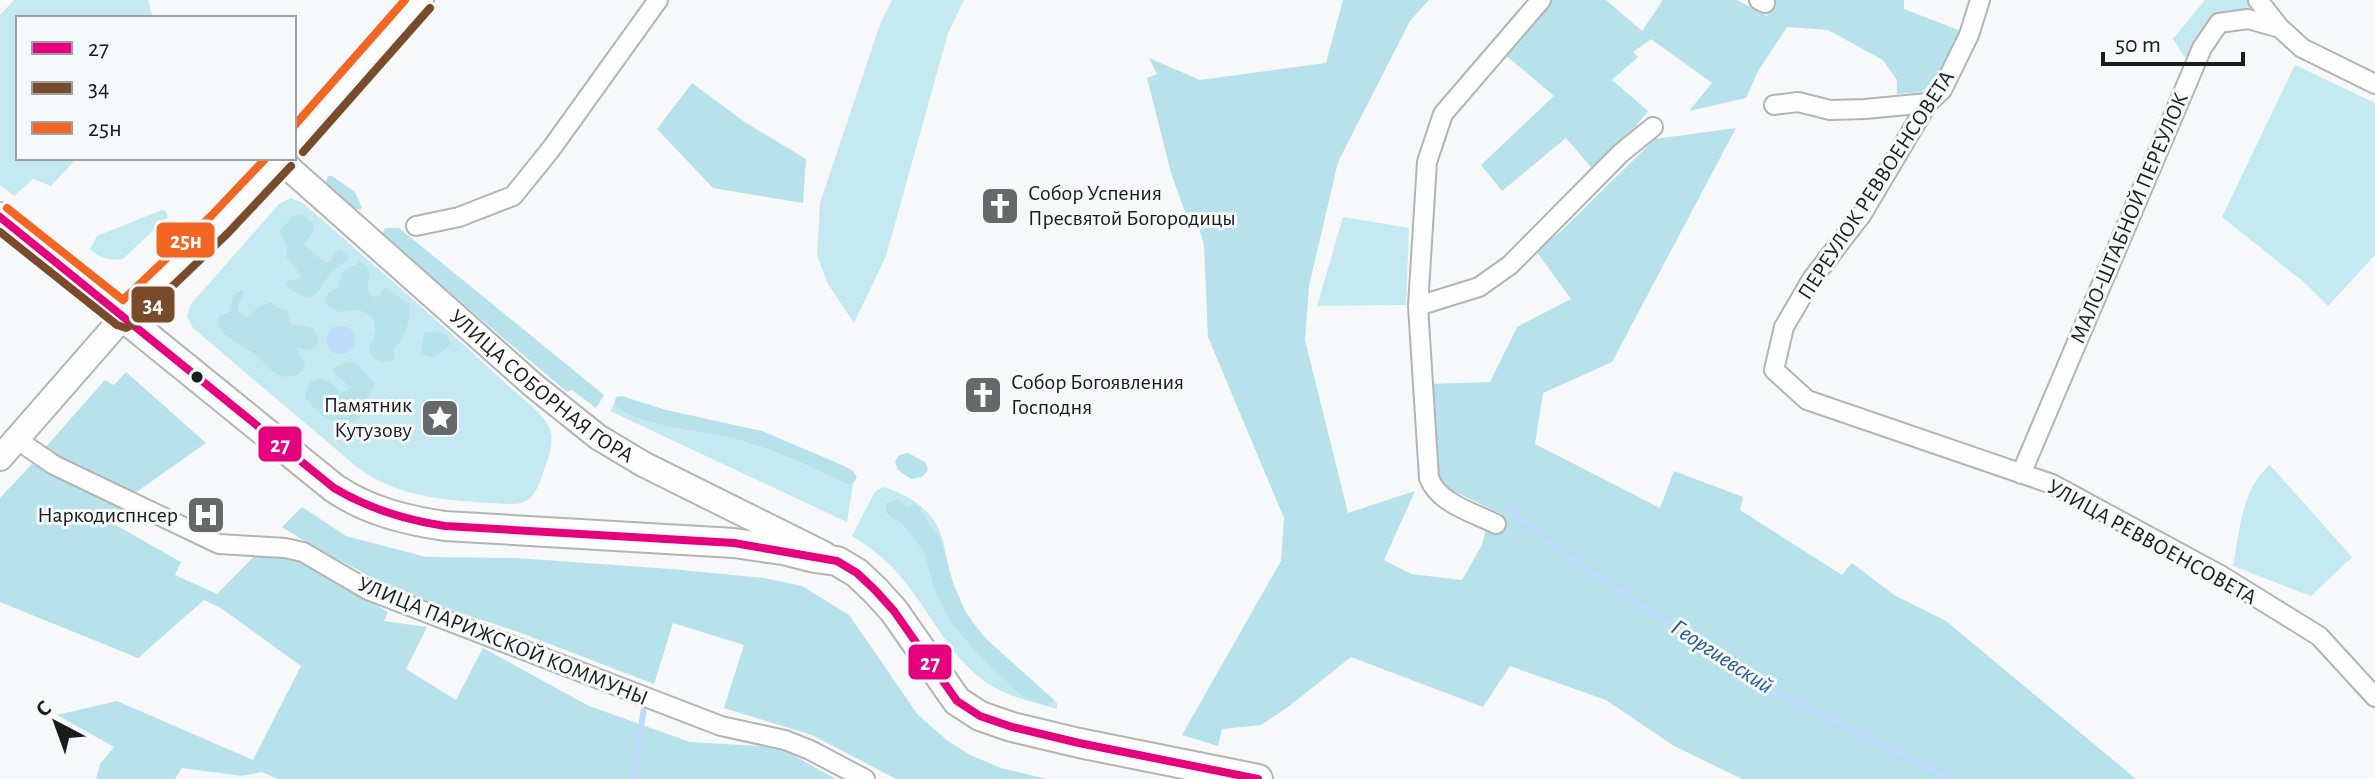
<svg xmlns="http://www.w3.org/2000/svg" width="2375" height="779" viewBox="0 0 2375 779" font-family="'Alegreya Sans',sans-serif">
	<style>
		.green { fill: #c4e9f1 }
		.forest { fill: #b7e1eb }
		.water { fill: #bfdcfd }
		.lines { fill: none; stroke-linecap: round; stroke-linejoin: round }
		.stream { stroke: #bfdcfd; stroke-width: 6 }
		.street-casing { stroke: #b3b5b5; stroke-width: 22 }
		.secondary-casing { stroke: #b3b5b5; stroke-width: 28 }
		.primary-casing { stroke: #b3b5b5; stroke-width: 32 }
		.street { stroke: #fefefe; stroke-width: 18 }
		.secondary { stroke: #fefefe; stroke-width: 24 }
		.primary { stroke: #fefefe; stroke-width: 28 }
		.bus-1-casing { stroke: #f5f9fa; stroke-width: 14 }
		.bus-2-casing { stroke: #f5f9fa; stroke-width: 14 }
		.bus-3-casing { stroke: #f5f9fa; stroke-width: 14 }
		.bus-1 { stroke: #e5007d; stroke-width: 8 }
		.bus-2 { stroke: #7a4b2a; stroke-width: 8 }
		.bus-3 { stroke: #f26522; stroke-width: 8 }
		.bus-dot { fill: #1a1b1b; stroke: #f5f9fa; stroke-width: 3 }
		.labels { text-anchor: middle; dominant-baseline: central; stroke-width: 6; stroke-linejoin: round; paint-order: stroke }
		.street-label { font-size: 22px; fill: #1a1b1b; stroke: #f5f9fa }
		.poi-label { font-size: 22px; fill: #1a1b1b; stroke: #f5f9fa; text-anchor: start }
		.water-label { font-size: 24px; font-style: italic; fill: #245993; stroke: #f5f9fa }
		.line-badge { stroke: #f5f9fa; stroke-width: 3 }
		.badge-label { font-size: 22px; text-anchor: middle; font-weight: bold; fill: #fff }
	</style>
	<rect width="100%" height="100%" fill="#f6f8f9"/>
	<!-- green -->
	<path class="green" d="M 14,0 L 148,0 L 153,18 L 18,18 L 18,158 L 77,158 L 51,186 L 33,179 L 14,196 L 0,185 L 0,15 Z
		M 892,0 L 964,0 L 948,33 L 886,256 L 854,323 L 828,284 L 817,256 L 820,203 L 880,24 Z
		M 2205,0 L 2252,0 L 2260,11 C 2215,5 2207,24 2185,58 L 2173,39 Z
		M 2295,65 L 2375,103 L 2375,255 L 2328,306 L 2305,283 L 2222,217 Z
		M 291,198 L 303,203 C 370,262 438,320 503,381 C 516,393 544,413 550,429 C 555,444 547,461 542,476 C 532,507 520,505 491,503 C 442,500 399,497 358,468 L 193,328 L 187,316 L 191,304 L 279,204 Z
		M 162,210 L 166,211 L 168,217 L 123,259 C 110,261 99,258 90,249 L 97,236 Z
		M 1343,217 L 1409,228 L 1406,305 L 1317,306 Z
		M 614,404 C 635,428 707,430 738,440 C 776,452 813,467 848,485 L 853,484 L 847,522 L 610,411 Z
		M 2270,465 L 2352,557 L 2311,596 L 2233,566 C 2240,531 2241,489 2270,465 Z
		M 885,487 C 963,516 933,555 965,610 C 987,647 1026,675 1057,703 L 1057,709 C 1033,702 1008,697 987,683 C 948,656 930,610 900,576 C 887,560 870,547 852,536 L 874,493 L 877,490 Z"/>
	<!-- forest -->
	<path class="forest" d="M 1343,0 L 1429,0 L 1410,21 L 1338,162 L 1309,286 L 1305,340 L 1348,513 L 1415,491 L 1384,560 L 1411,574 L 1462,580 L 1482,545 L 1486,529 L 1503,515 L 1437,483 L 1430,384 L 1490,382 L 1517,327 L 1571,299 L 1536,251 L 1560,232 L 1655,139 L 1736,128 L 1612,362 L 1543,393 L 1535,444 L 1660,508 L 1674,471 L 1743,497 L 1740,510 L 1842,575 L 1852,563 L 1894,595 L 1946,621 L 2136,779 L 1742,779 L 1674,746 L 1606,700 L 1510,666 L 1483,707 L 1351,657 L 1288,707 L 1261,725 L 1222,729 L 1218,746 L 1182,735 L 1281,561 L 1284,518 L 1208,337 L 1204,245 L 1197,221 L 1188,220 L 1171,173 L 1147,78 L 1157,74 L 1149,58 L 1200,80 L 1326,63 Z
		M 1548,0 L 1606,0 L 1642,31 L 1663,0 L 1737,0 L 1767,16 L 1772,0 L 1904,0 L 1904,9 L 1961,31 L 1940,74 L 1922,92 L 1897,94 L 1897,80 L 1883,60 L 1828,30 L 1787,27 L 1758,71 L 1746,98 L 1689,111 L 1712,83 L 1651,39 L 1633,52 L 1638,57 L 1612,80 L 1648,111 L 1597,174 L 1566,138 L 1502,191 L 1481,165 L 1554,96 L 1502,52 Z
		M 692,83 L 746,123 L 806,159 L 803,203 L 713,188 L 657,129 Z
		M 328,176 L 332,176 L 355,192 L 362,208 L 359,210 C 346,205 331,194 326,182 Z
		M 302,214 L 314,224 L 313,231 L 304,244 C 305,245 324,262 326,263 L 332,260 L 333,254 L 339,250 L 348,254 L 349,258 C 343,265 334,268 329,275 C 318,290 315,306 294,291 C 285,284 291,292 285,282 L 301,278 L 296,268 L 286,257 L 287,247 L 280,231 L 293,216 Z
		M 385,228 L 399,228 L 604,395 L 596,408 L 572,390 L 567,392 L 382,235 Z
		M 359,261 C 380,272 359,288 373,297 L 379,295 L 385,287 L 409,305 C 412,321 404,338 393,350 L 395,360 C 385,364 367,361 370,346 C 370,343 373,342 373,340 C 376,333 375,325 373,318 C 362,308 351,310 338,312 L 324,302 L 328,293 L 339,287 L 341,274 L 351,266 L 356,266 Z
		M 242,290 L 244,292 L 238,305 L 238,310 L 247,318 L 260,306 L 272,302 L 277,307 L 288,311 L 291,324 C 304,329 316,320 318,342 L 315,348 L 309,350 L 296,348 L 305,364 C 303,371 300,375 292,376 C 275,380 266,363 255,354 C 246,348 223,336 219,327 C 217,322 218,320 220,315 L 229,313 L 233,296 Z
		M 439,331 L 447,336 L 451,344 C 441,352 435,362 421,353 L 424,333 Z
		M 346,362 L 356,363 L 375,384 C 372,390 368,395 366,401 C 363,407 366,413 359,418 C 340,434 316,412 305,397 L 305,392 L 309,389 L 308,385 C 319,372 331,381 339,391 L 347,391 L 349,388 C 345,379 336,377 333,369 Z
		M 126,372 L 206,443 L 135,493 L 44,449 L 105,380 L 114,385 Z
		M 622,396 L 666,410 L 762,431 L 842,465 L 852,470 L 857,477 L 853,484 L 848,485 C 813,467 776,451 738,440 C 707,430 635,428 614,404 L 616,397 Z
		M 908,453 L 925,462 L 928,470 L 922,477 L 911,479 L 898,470 L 895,461 L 899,455 Z
		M 32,464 L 124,505 L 114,524 L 181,562 L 175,575 L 217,594 L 269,541 L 388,612 L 384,621 L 427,627 L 406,669 L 456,700 L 483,648 L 589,706 L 690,742 L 778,747 L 836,779 L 278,779 L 262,772 L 242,776 L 182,768 L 175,779 L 96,779 L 100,764 L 114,747 L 57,715 L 117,701 L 253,760 L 301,666 L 221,608 L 204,600 L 138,658 L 0,602 L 0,498 Z
		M 897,499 L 908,507 L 913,504 L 919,506 L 928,523 L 940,537 L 953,583 L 966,613 L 983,636 L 1054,700 L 1048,706 L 1021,695 L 980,656 L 949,620 L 934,588 L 924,552 L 902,523 L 891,517 L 886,511 L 886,504 Z
		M 302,507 L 346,536 L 426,557 L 516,558 L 671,569 L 764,578 L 802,586 L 849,615 L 918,715 L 948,741 L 970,755 L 1001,768 L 1047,779 L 896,779 L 812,735 L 724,708 L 744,645 L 673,623 L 654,684 L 521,633 L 403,594 L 311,545 L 282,527 Z"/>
	<!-- water -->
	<path class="water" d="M327 340a14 14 0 1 1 28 0a14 14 0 1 1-28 0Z"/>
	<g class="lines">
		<!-- stream -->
		<path class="stream" d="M 1511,510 L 1547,541 L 1763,686 L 1949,779
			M 633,779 L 644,708"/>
		<defs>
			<path id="street" d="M 1759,0 L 1765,3
				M 1980,0 L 1969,35 L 1942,90 L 1928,103 L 1862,214 L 1812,279 L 1784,327 L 1774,370 L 1807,400 L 2052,484 L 2222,576 L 2319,636 L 2375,697
				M 2258,0 L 2280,28 L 2302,48 L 2375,84
				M 1774,105 L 1798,102 L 1830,110 L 1865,109 L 1928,103
				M 416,226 L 459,217 L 513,196 L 551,149 L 658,0
				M 1418,306 L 1479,287 L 1510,265 L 1621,153 L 1653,127
				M 16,439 L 54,465 L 219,544 L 285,548 L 303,552 L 368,590 L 721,726 L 785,740 L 810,750 L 865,779
				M 2021,474 L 2202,48 L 2219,23 L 2248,19 L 2280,28
				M 1496,524 C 1474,513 1438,503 1429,478 L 1418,306 L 1427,162 L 1443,114 L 1541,0"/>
			<g id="secondary">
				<path d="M 294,144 L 421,0"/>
				<path id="s1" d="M 280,160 L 533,385 L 598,437 L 643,464 L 824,554"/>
				<path d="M 0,458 L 124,316 L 220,224 L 282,158"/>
			</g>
			<path id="primary" d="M 0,217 L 334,488 C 368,511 405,520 445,526 L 734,543 L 783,550 L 815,558 L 837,561 L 857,573 L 875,590 L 894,611 L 957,701 L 980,716 L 1012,727 L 1079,743 L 1258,779"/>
		</defs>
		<!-- street casing -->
		<use href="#street" class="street-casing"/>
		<!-- secondary casing -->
		<use href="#secondary" class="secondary-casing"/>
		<!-- primary casing -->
		<use href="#primary" class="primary-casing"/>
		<!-- street -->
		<use href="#street" class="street"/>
		<!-- secondary -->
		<use href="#secondary" class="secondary"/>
		<!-- primary -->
		<use href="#primary" class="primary"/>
		<defs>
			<path id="bus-1" d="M 0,217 L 334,488 C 369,509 405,520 445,526 L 734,543 L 837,561 L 857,573 L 875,590 L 894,611 L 957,701 L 980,716 L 1012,727 L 1079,743 L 1258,779"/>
			<path id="bus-2" d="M 303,152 L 430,8
				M 0,232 L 117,325 L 126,328 L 132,325 L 228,233 L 291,166"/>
			<path id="bus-3" d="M 294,126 L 405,0
				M 7,208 L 123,300 L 211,216 L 266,158"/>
		</defs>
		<!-- bus-1 casing -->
		<use href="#bus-1" class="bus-1-casing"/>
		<!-- bus-2 casing -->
		<use href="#bus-2" class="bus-2-casing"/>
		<!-- bus-3 casing -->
		<use href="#bus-3" class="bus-3-casing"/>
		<!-- bus-1 -->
		<use href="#bus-1" class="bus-1"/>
		<!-- bus-2 -->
		<use href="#bus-2" class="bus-2"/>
		<!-- bus-3 -->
		<use href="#bus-3" class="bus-3"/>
	</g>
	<!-- icons -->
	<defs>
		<symbol id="church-square" viewBox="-11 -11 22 22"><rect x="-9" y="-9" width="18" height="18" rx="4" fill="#676869" stroke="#f5f9fa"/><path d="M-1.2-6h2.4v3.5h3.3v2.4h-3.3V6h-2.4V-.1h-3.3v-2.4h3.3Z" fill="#fff"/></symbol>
		<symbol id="sight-square" viewBox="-11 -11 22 22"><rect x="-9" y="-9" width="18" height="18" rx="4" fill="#676869" stroke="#f5f9fa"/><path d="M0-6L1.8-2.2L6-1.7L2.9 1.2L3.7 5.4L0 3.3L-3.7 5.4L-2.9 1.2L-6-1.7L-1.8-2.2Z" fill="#fff"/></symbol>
		<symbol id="hospital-square" viewBox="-11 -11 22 22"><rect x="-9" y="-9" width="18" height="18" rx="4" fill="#676869" stroke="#f5f9fa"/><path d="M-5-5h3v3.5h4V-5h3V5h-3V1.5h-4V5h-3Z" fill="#fff"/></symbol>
	</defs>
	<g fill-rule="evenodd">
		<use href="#church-square" x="978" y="184" width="44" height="44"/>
		<use href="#church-square" x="961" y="373" width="44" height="44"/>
		<use href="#sight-square" x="418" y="396" width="44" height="44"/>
		<use href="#hospital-square" x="184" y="493" width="44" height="44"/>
	</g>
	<!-- markers -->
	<circle class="bus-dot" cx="197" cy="377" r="7"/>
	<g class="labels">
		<!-- street labels -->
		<g class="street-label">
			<text transform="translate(1876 185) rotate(-57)">ПЕРЕУЛОК РЕВВОЕНСОВЕТА</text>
			<text transform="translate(2129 218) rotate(-67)">МАЛО-ШТАБНОЙ ПЕРЕУЛОК</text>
			<text stroke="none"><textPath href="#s1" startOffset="346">УЛИЦА СОБОРНАЯ ГОРА</textPath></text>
			<text transform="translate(2152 542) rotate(29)">УЛИЦА РЕВВОЕНСОВЕТА</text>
			<text transform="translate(503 641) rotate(22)">УЛИЦА ПАРИЖСКОЙ КОММУНЫ</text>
		</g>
		<!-- poi labels -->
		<g class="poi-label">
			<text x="1028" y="193">Собор Успения<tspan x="1028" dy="25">Пресвятой Богородицы</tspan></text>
			<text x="1011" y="382">Собор Богоявления<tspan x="1011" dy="25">Господня</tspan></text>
			<text x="412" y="405" text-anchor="end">Памятник<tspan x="412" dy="25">Кутузову</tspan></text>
			<text x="178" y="515" text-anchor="end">Наркодиспнсер</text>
		</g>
		<!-- water labels -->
		<g class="water-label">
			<text transform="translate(1722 657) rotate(33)">Георгиевский</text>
		</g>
	</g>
	<g class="line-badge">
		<rect x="155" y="221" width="61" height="38" rx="8" fill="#f26522"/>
		<rect x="130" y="285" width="46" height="39" rx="8" fill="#7a4b2a"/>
		<rect x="257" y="425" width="46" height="38" rx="8" fill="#e5007d"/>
		<rect x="907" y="643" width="46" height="38" rx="8" fill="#e5007d"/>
	</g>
	<g class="badge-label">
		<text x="186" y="248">25н</text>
		<text x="153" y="312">34</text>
		<text x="280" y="452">27</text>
		<text x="930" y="670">27</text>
	</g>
	<!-- legend -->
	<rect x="16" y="16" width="280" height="144" fill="#f5f9fa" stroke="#9da0a1" stroke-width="2"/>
	<rect x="32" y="42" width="40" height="12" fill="#e5007d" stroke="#9da0a1" stroke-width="2"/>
	<text x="88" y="56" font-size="24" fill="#1a1b1b">27</text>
	<rect x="32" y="82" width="40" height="12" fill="#7a4b2a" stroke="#9da0a1" stroke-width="2"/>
	<text x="88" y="96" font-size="24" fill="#1a1b1b">34</text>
	<rect x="32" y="122" width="40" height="12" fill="#f26522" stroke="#9da0a1" stroke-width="2"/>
	<text x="88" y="136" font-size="24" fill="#1a1b1b">25н</text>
	<!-- north arrow -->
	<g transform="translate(56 723) rotate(319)" stroke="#f5f9fa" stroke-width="6" paint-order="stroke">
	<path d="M0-6L14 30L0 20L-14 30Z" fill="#1a1b1b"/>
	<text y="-12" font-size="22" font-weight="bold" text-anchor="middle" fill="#1a1b1b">С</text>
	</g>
	<!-- scale -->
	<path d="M2103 52v12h140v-12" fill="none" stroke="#1a1b1b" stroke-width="4"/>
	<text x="2115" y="52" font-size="24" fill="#1a1b1b" stroke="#f5f9fa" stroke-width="6" paint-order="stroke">50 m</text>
</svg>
